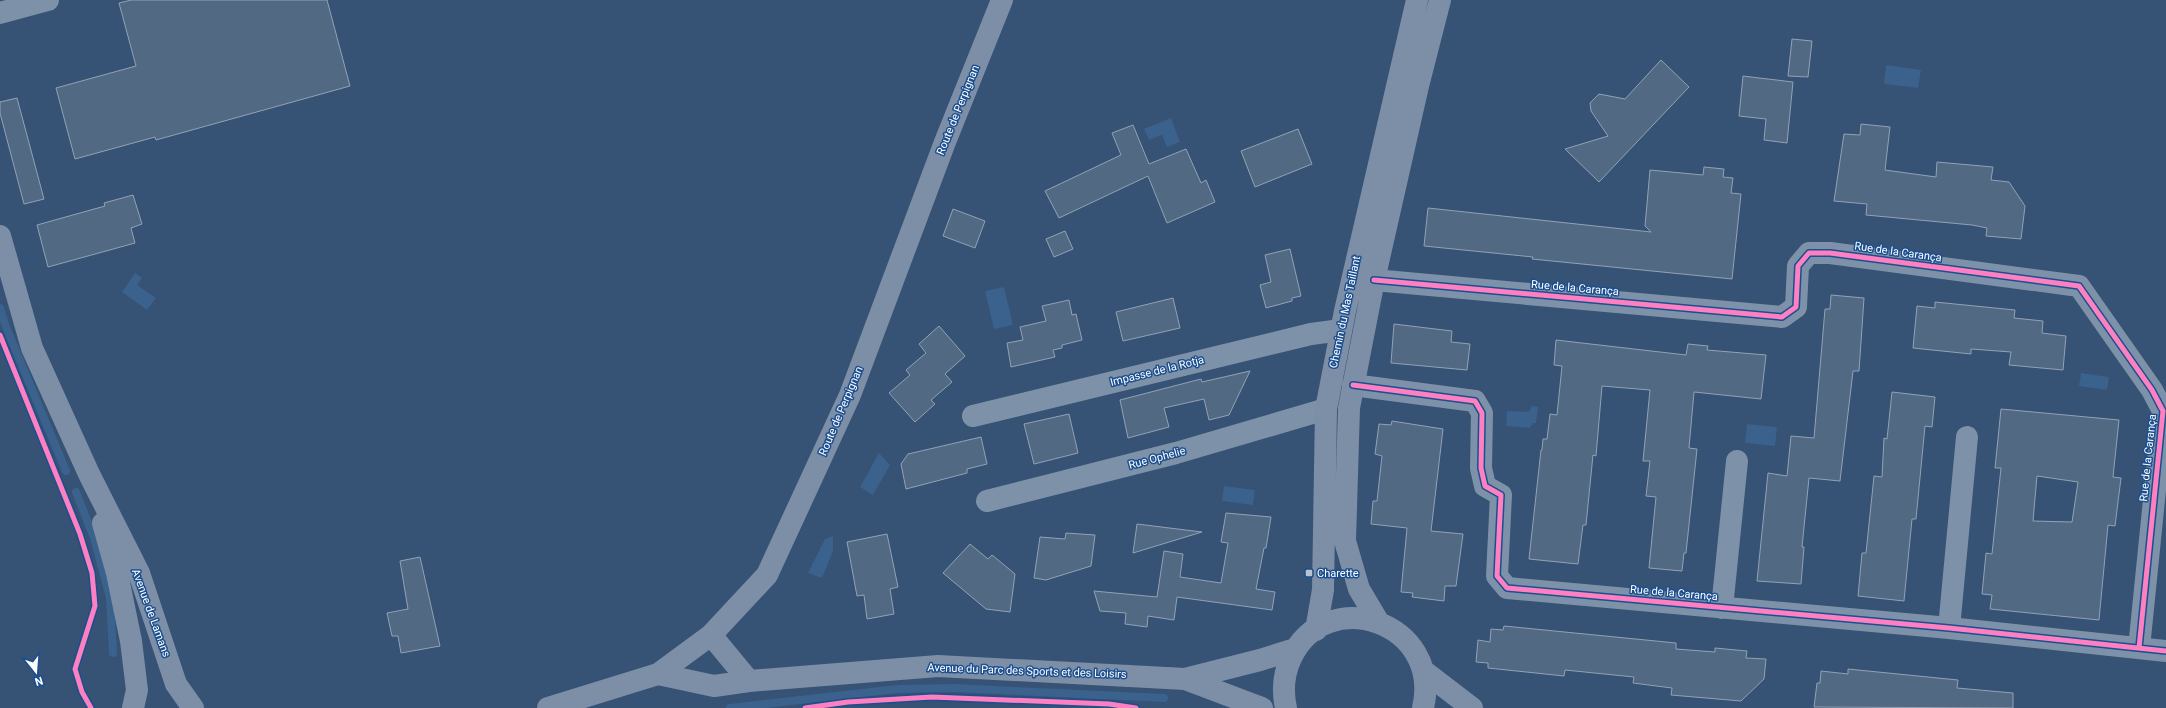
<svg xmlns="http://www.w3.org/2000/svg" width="2166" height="708" viewBox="0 0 2166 708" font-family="Roboto,sans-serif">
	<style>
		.water { fill: #3b618d }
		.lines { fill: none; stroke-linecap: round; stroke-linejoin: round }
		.stream { stroke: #3b618d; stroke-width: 8 }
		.building { fill: #526984; stroke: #92a2b6; fill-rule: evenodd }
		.minor { stroke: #7d92a8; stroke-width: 22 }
		.major { stroke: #7d8ea7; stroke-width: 22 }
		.cycleway-casing { stroke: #1b4f8f; stroke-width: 8 }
		.cycleway { stroke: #ff80c0; stroke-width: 5 }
		.poi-dot { fill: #b9c2ce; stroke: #1b4f8f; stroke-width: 1.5 }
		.labels { text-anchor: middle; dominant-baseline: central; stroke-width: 3; stroke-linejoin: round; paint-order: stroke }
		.street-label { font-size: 11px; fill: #fff; stroke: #1b4f8f }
		.poi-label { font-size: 11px; fill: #fff; stroke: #1b4f8f; text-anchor: start }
	</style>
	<rect width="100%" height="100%" fill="#365274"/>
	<!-- water -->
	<path class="water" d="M 1886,65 L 1921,70 L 1918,88 L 1884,84 Z
		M 1171,118 L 1180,142 L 1167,147 L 1162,135 L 1149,140 L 1144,129 Z
		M 135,273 L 142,278 L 137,285 L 156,298 L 147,310 L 122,292 Z
		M 1004,287 L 1013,325 L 994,329 L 985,291 Z
		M 2081,373 L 2109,377 L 2107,390 L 2079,386 Z
		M 1532,406 L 1538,407 L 1536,423 L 1533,423 L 1530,428 L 1506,426 L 1507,411 L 1529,412 Z
		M 1747,424 L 1777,427 L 1775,446 L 1745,443 Z
		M 879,453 L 890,465 L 873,495 L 860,487 Z
		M 1224,486 L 1255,490 L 1253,505 L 1222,501 Z
		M 833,536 L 833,551 L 822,578 L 808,573 L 825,539 Z"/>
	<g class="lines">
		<!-- stream -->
		<path class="stream" d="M 0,308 L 6,327 L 66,471
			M 76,492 L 94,538 L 110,598 L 113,653
			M 730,708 L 897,689 L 955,688 L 1164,698"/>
	</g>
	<!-- building -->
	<path class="building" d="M 131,0 L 327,0 L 350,86 L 156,140 L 155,137 L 75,159 L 56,88 L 136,66 L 119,3 Z
		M 1792,39 L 1812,41 L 1808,77 L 1788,76 Z
		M 1661,60 L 1689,87 L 1599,182 L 1565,149 L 1608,136 L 1591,111 L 1590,103 L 1599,94 L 1625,99 Z
		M 1743,76 L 1793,82 L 1787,143 L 1764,140 L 1766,119 L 1739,116 Z
		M 17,98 L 44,199 L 24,204 L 0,113 L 0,102 Z
		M 1861,124 L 1890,127 L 1885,170 L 1936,177 L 1937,162 L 1993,167 L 1991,180 L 2009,182 L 2025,206 L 2021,239 L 1986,236 L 1987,228 L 1972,225 L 1866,215 L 1867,204 L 1834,201 L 1844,134 L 1860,135 Z
		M 1133,125 L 1149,164 L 1186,149 L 1201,183 L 1206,180 L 1215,202 L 1167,223 L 1148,176 L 1059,218 L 1045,191 L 1121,155 L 1112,133 Z
		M 1298,129 L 1312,164 L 1255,187 L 1241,151 Z
		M 1704,167 L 1724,169 L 1723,177 L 1733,178 L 1731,193 L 1741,194 L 1732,279 L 1532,259 L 1533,257 L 1424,246 L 1428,208 L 1651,232 L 1645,226 L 1650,170 L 1703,175 Z
		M 133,195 L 142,224 L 131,228 L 135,243 L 48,267 L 37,225 L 105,206 L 104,203 Z
		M 953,209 L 985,221 L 975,248 L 943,236 Z
		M 1065,231 L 1073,249 L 1054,257 L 1046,239 Z
		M 1290,249 L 1301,296 L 1292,298 L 1292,301 L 1266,308 L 1260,285 L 1271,282 L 1265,255 Z
		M 1831,295 L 1864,298 L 1859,371 L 1853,371 L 1840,481 L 1809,478 L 1802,547 L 1804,547 L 1801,584 L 1757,581 L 1768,473 L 1787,476 L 1791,436 L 1814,438 L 1825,309 L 1830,309 Z
		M 1173,298 L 1180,328 L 1123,341 L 1116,312 Z
		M 1069,300 L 1072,315 L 1076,314 L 1082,340 L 1062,345 L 1062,348 L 1053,350 L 1055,357 L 1011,367 L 1007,343 L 1023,340 L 1020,327 L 1046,321 L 1042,306 Z
		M 1935,302 L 2015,310 L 2014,318 L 2043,321 L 2042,333 L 2066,336 L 2063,370 L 2009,365 L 2011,352 L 1971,349 L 1971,354 L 1913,348 L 1917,306 L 1935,308 Z
		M 1394,324 L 1452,331 L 1451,342 L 1470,344 L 1467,370 L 1391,363 Z
		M 939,326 L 965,356 L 945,374 L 952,382 L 931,400 L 935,404 L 915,422 L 889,393 L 910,375 L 906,370 L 926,353 L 919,344 Z
		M 1556,340 L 1686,355 L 1688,344 L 1708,346 L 1707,350 L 1766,355 L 1761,399 L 1694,392 L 1689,448 L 1697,449 L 1686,553 L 1684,553 L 1682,571 L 1649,568 L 1656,497 L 1646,496 L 1650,461 L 1643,461 L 1650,390 L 1602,386 L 1596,456 L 1593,455 L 1586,525 L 1583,525 L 1578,564 L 1529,559 L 1541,450 L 1542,450 L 1543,439 L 1547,439 L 1550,414 L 1557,415 L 1562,366 L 1554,365 Z
		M 1250,371 L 1229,415 L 1209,420 L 1204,399 L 1164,408 L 1169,427 L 1128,438 L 1120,400 L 1201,379 L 1202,382 Z
		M 1892,392 L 1935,397 L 1932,427 L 1925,426 L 1916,519 L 1912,519 L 1904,601 L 1858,596 L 1862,553 L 1866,553 L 1874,476 L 1882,477 L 1884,438 L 1887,439 Z
		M 2001,409 L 2119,420 L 2113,477 L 2121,478 L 2115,526 L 2108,525 L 2099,620 L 1990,609 L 1992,595 L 1982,594 L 1986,553 L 1992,554 L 2001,468 L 1995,468 ZM 2037,476 L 2078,482 L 2072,522 L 2033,521 Z
		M 1069,414 L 1078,453 L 1034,464 L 1024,424 Z
		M 1392,421 L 1443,429 L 1431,531 L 1463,534 L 1456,586 L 1445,586 L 1444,601 L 1412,597 L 1413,593 L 1401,592 L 1407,528 L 1371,524 L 1373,501 L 1377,501 L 1382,456 L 1375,454 L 1379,424 L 1391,425 Z
		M 981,437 L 987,464 L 967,469 L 967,473 L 906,489 L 901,464 L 908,454 Z
		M 1226,513 L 1271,517 L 1266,548 L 1264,548 L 1256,589 L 1275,592 L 1272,610 L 1177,597 L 1174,620 L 1148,616 L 1147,627 L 1125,624 L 1126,613 L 1100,611 L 1094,591 L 1157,597 L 1164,551 L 1183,554 L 1180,577 L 1221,583 L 1228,543 L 1221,542 Z
		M 1137,524 L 1202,532 L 1133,553 Z
		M 1066,533 L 1095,535 L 1091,566 L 1046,580 L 1034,578 L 1040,537 L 1065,539 Z
		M 887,534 L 898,587 L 890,589 L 894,614 L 867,619 L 864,595 L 857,596 L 847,542 Z
		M 970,544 L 988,559 L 992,555 L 1015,574 L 1010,612 L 986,609 L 943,573 Z
		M 420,557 L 440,646 L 401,653 L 398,636 L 392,636 L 387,613 L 408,609 L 400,561 Z
		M 1504,626 L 1676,643 L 1676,649 L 1715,652 L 1715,648 L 1747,651 L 1746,658 L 1766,659 L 1764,679 L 1741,701 L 1671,695 L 1672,688 L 1633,683 L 1634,677 L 1565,670 L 1564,676 L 1488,668 L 1488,663 L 1476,662 L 1478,640 L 1490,642 L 1491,629 L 1503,630 Z
		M 1848,669 L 1958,680 L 1957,688 L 2013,693 L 2013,708 L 1814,707 L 1817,683 L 1820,683 L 1821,671 L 1848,674 Z"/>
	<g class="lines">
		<!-- minor -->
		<path class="minor" d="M 0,13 L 48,0
			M 1374,280 L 1782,317 L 1796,307 L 1798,266 L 1809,253 L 1830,253 L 2079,286 L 2152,390 L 2163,411 L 2139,648
			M 1353,385 L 1475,401 L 1482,413 L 1481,468 L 1485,486 L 1501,495 L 1497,576 L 1507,588 L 1949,628 L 2166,651
			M 973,416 L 1311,334 L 1341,330
			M 987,501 L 1176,453 L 1326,409
			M 1722,608 L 1737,461
			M 1949,628 L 1967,437"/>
		<!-- major -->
		<path class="major" d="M 0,236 L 32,348 L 89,474 L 139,573 L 176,684 L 193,708
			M 103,523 L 117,573 L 131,641 L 137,690 L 133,708
			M 1378,621 L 1359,589 L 1345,541 L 1349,408 L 1374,280 L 1418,86 L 1440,0
			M 1316,630 L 1323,590 L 1326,409 L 1345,311 L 1417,0
			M 711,635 L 749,681
			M 1425,672 L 1472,708
			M 658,674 L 714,686 L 749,681 L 938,666 L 1185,679 L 1260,660 L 1295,649
			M 1185,679 L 1262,708
			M 548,708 L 658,674 L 711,635 L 767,575 L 850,395 L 945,142 L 1002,0
			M 1286,708 C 1282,690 1283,675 1291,658 C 1326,583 1443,622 1423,708"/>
		<defs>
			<path id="cycleway" d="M 1374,280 L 1782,317 L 1796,307 L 1798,266 L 1809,253 L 1830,253 L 2079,286 L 2152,390 L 2163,411 L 2139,648
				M 0,335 L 80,534 L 92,573 L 95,606 L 75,669 L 82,692 L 91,708
				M 1353,385 L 1475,401 L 1482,413 L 1481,468 L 1485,486 L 1501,495 L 1497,576 L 1507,588 L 1949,628 L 2166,651
				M 805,708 L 848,702 L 932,697 L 1109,704 L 1136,708"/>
		</defs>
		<!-- cycleway casing -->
		<use href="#cycleway" class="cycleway-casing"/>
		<!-- cycleway -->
		<use href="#cycleway" class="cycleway"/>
	</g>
	<!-- markers -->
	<rect class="poi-dot" x="1305" y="569" width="8" height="8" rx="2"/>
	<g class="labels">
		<!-- street labels -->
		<g class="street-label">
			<text transform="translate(958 110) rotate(-68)">Route de Perpignan</text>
			<text transform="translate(1898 252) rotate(8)">Rue de la Carança</text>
			<text transform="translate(1575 288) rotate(5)">Rue de la Carança</text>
			<text transform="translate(1345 312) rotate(-78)">Chemin du Mas Taillant</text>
			<text transform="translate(1157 371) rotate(-14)">Impasse de la Rotja</text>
			<text transform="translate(841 411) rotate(-67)">Route de Perpignan</text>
			<text transform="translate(1157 458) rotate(-15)">Rue Ophelie</text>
			<text transform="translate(2148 458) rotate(-84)">Rue de la Carança</text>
			<text transform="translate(1674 593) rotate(5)">Rue de la Carança</text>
			<text transform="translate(151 613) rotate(70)">Avenue de Lamans</text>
			<text transform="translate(1027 671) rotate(2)">Avenue du Parc des Sports et des Loisirs</text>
		</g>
		<!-- poi labels -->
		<g class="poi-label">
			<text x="1317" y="573">Charette</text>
		</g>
	</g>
	<!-- north arrow -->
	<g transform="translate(36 672) rotate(163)" stroke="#1b4f8f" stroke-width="3" paint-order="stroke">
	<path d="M0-3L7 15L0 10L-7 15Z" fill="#ffffff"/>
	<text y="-6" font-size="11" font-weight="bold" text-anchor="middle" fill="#ffffff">N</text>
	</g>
</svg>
